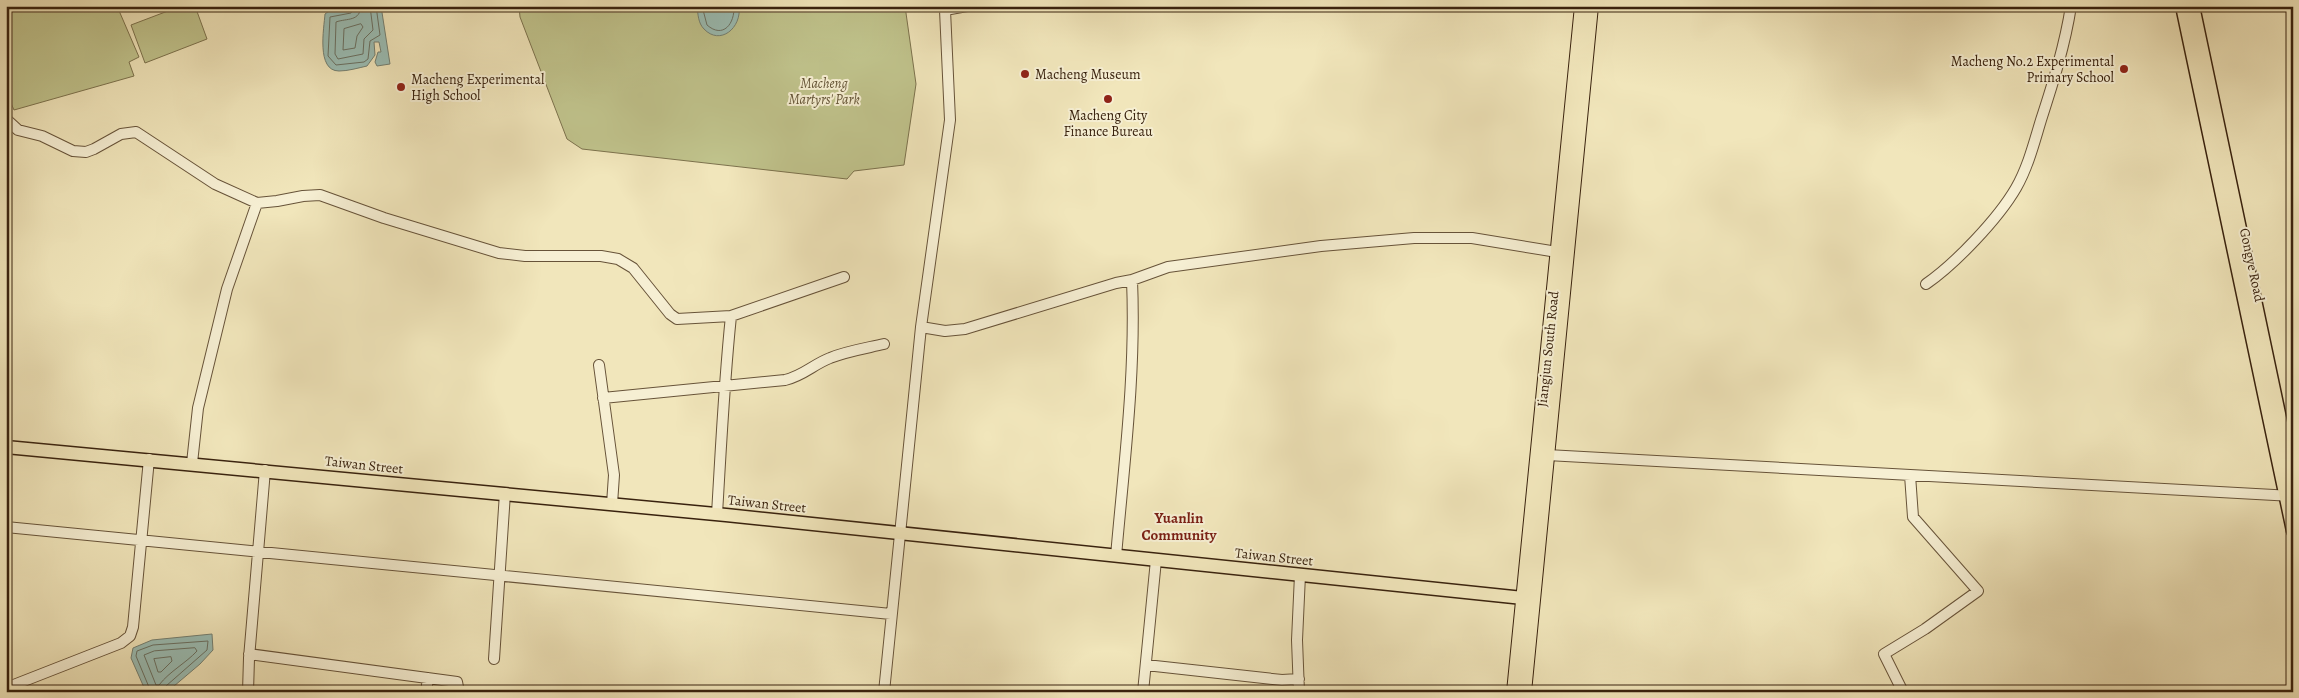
<svg xmlns="http://www.w3.org/2000/svg" width="2299" height="698" viewBox="0 0 2299 698" font-family="Alegreya,serif">
	<style>
		.green { fill: #c0c38c; stroke: #7c724d }
		.water { fill: #9bbeb5; stroke: #748072 }
		.lines { fill: none; stroke-linecap: round; stroke-linejoin: round }
		.shore { stroke: #6a7062; stroke-width: 1 }
		.minor-casing { stroke: #675339; stroke-width: 12 }
		.major-casing { stroke: #39220e; stroke-width: 15 }
		.highway-casing { stroke: #39220e; stroke-width: 16 }
		.minor { stroke: #f6efd3; stroke-width: 10 }
		.major { stroke: #f1e6bb; stroke-width: 12 }
		.highway { stroke: #f1e6bb; stroke-width: 14 }
		.poi-dot { fill: #8f2418; stroke: #f6efd3; stroke-width: 2 }
		.labels { text-anchor: middle; dominant-baseline: central; stroke-width: 4; stroke-linejoin: round; paint-order: stroke }
		.poi-label { font-size: 14px; fill: #39220e; stroke: #f6efd3; text-anchor: start }
		.park-label { font-size: 14px; font-style: italic; fill: #625234; stroke: #f6efd3 }
		.street-label { font-size: 14px; fill: #39220e; stroke: #f6efd3 }
		.neighbourhood-label { font-size: 15px; font-weight: bold; fill: #7a1f14; stroke: #f6efd3 }
	</style>
	<rect width="100%" height="100%" fill="#f1e6bb"/>
	<filter id="stains"><feTurbulence type="fractalNoise" baseFrequency=".004" numOctaves="4"/><feColorMatrix values="0 0 0 0 .2 0 0 0 0 .09 0 0 0 0 .02 0 0 0 .5 -.17"/></filter>
	<radialGradient id="worn" r=".72"><stop offset=".6" stop-color="#630" stop-opacity="0"/><stop offset="1" stop-color="#630" stop-opacity=".3"/></radialGradient>
	<!-- green -->
	<path class="green" d="M 6,6 L 117,6 L 139,57 L 129,62 L 134,76 L 14,110 L 6,92 Z
		M 181,6 L 195,6 L 207,39 L 145,63 L 131,25 Z
		M 519,6 L 905,6 L 916,84 L 904,165 L 854,171 L 847,179 L 582,149 L 567,139 L 520,17 Z"/>
	<!-- water -->
	<path class="water" d="M 381,6 L 390,64 L 377,66 L 375,62 L 378,52 L 381,52 L 379,42 L 374,42 L 375,55 L 367,66 C 358,68 348,71 339,71 C 316,71 324,28 325,14 L 329,11 Z
		M 697,6 L 739,6 C 742,28 720,46 704,29 C 698,23 698,14 697,6 Z
		M 212,634 L 213,650 L 200,664 L 167,692 L 146,692 L 131,658 L 133,648 L 152,640 Z"/>
	<g class="lines">
		<!-- shore -->
		<path class="shore" d="M 355,6 L 351,13 L 330,17 L 328,56 L 336,65 L 364,62 L 368,59 L 370,41 L 380,35 L 376,6
			M 361,6 C 360,22 347,18 336,22 L 335,54 L 338,59 L 363,54 L 364,39 L 373,30 L 370,6
			M 702,6 L 707,25 C 723,39 735,24 734,6
			M 361,24 L 363,27 L 357,36 L 355,48 L 343,50 L 344,29 Z
			M 195,648 L 197,651 C 186,663 170,671 159,685 L 156,685 L 144,655 L 154,651 Z
			M 171,657 L 172,661 L 161,672 L 158,672 L 154,659 Z
			M 151,692 L 136,656 L 137,651 L 153,645 L 208,641 L 207,650 L 166,686 L 165,692"/>
		<defs>
			<path id="minor" d="M 945,10 L 967,6
				M 6,119 L 18,130 L 42,136 L 73,151 L 86,152 L 94,149 L 121,134 L 136,132 L 215,184 L 257,203 L 277,201 L 303,196 L 320,195 L 384,218 L 499,253 L 525,256 L 601,256 L 618,259 L 633,268 L 670,314 L 677,319 L 731,316 L 844,277
				M 1926,284 C 1955,264 1998,219 2016,188 C 2028,167 2034,143 2041,120 C 2053,83 2065,45 2071,6
				M 921,327 L 945,331 L 965,329 L 1116,283 L 1132,280 L 1168,267 L 1321,246 L 1414,238 L 1472,238 L 1557,252
				M 599,365 L 614,475 L 612,504
				M 603,398 L 785,380 C 803,376 814,364 830,358 C 847,351 867,348 884,344
				M 1547,455 L 2293,496
				M 192,463 L 198,408 L 227,289 L 257,203
				M 717,514 C 721,448 724,382 731,316
				M 6,527 L 891,614
				M 1116,556 C 1124,464 1136,373 1132,280
				M 249,654 L 457,682 L 459,692
				M 494,659 L 505,493
				M 1146,665 L 1282,680 L 1299,679
				M 6,688 L 121,643 L 130,636 L 133,627 L 149,459
				M 248,692 L 249,658 L 265,470
				M 426,692 L 428,678
				M 884,692 L 921,327 L 950,120 L 945,10 L 942,6
				M 1143,692 L 1156,560
				M 1299,692 L 1297,640 L 1300,575
				M 1903,692 L 1884,654 L 1925,629 L 1978,591 L 1913,517 L 1910,475"/>
			<path id="major" d="M 2182,6 L 2293,531
				M 2193,6 L 2293,480
				M 6,447 L 726,515 L 1523,598"/>
			<path id="highway" d="M 1514,692 L 1582,6
				M 1524,692 L 1591,6"/>
		</defs>
		<!-- minor casing -->
		<use href="#minor" class="minor-casing"/>
		<!-- major casing -->
		<use href="#major" class="major-casing"/>
		<!-- highway casing -->
		<use href="#highway" class="highway-casing"/>
		<!-- minor -->
		<use href="#minor" class="minor"/>
		<!-- major -->
		<use href="#major" class="major"/>
		<!-- highway -->
		<use href="#highway" class="highway"/>
	</g>
	<!-- markers -->
	<g class="poi-dot">
		<circle cx="2124" cy="69" r="5"/>
		<circle cx="1025" cy="74" r="5"/>
		<circle cx="401" cy="87" r="5"/>
		<circle cx="1108" cy="99" r="5"/>
	</g>
	<g class="labels">
		<!-- poi labels -->
		<g class="poi-label">
			<text x="2114" y="61" text-anchor="end">Macheng No.2 Experimental<tspan x="2114" dy="16">Primary School</tspan></text>
			<text x="1035" y="74">Macheng Museum</text>
			<text x="411" y="79">Macheng Experimental<tspan x="411" dy="16">High School</tspan></text>
			<text x="1108" y="115" text-anchor="middle">Macheng City<tspan x="1108" dy="16">Finance Bureau</tspan></text>
		</g>
		<!-- park labels -->
		<g class="park-label">
			<text x="824" y="83">Macheng<tspan x="824" dy="16">Martyrs' Park</tspan></text>
		</g>
		<!-- street labels -->
		<g class="street-label">
			<text transform="translate(2252 265) rotate(78)">Gongye Road</text>
			<text transform="translate(1548 349) rotate(-84)">Jiangjun South Road</text>
			<text transform="translate(364 465) rotate(6)">Taiwan Street</text>
			<text transform="translate(767 504) rotate(6)">Taiwan Street</text>
			<text transform="translate(1274 557) rotate(6)">Taiwan Street</text>
		</g>
		<!-- neighbourhood labels -->
		<g class="neighbourhood-label">
			<text x="1179" y="518">Yuanlin<tspan x="1179" dy="17">Community</tspan></text>
		</g>
	</g>
	<!-- margin -->
	<rect width="2299" height="698" fill="none" stroke="#f1e6bb" stroke-width="25"/>
	<rect x="8" y="8" width="2284" height="683" fill="none" stroke="#39220e" stroke-width="2.5"/>
	<rect x="12" y="12" width="2274" height="673" fill="none" stroke="#39220e"/>
	<rect width="100%" height="100%" filter="url(#stains)"/>
	<rect width="100%" height="100%" fill="url(#worn)"/>
</svg>
